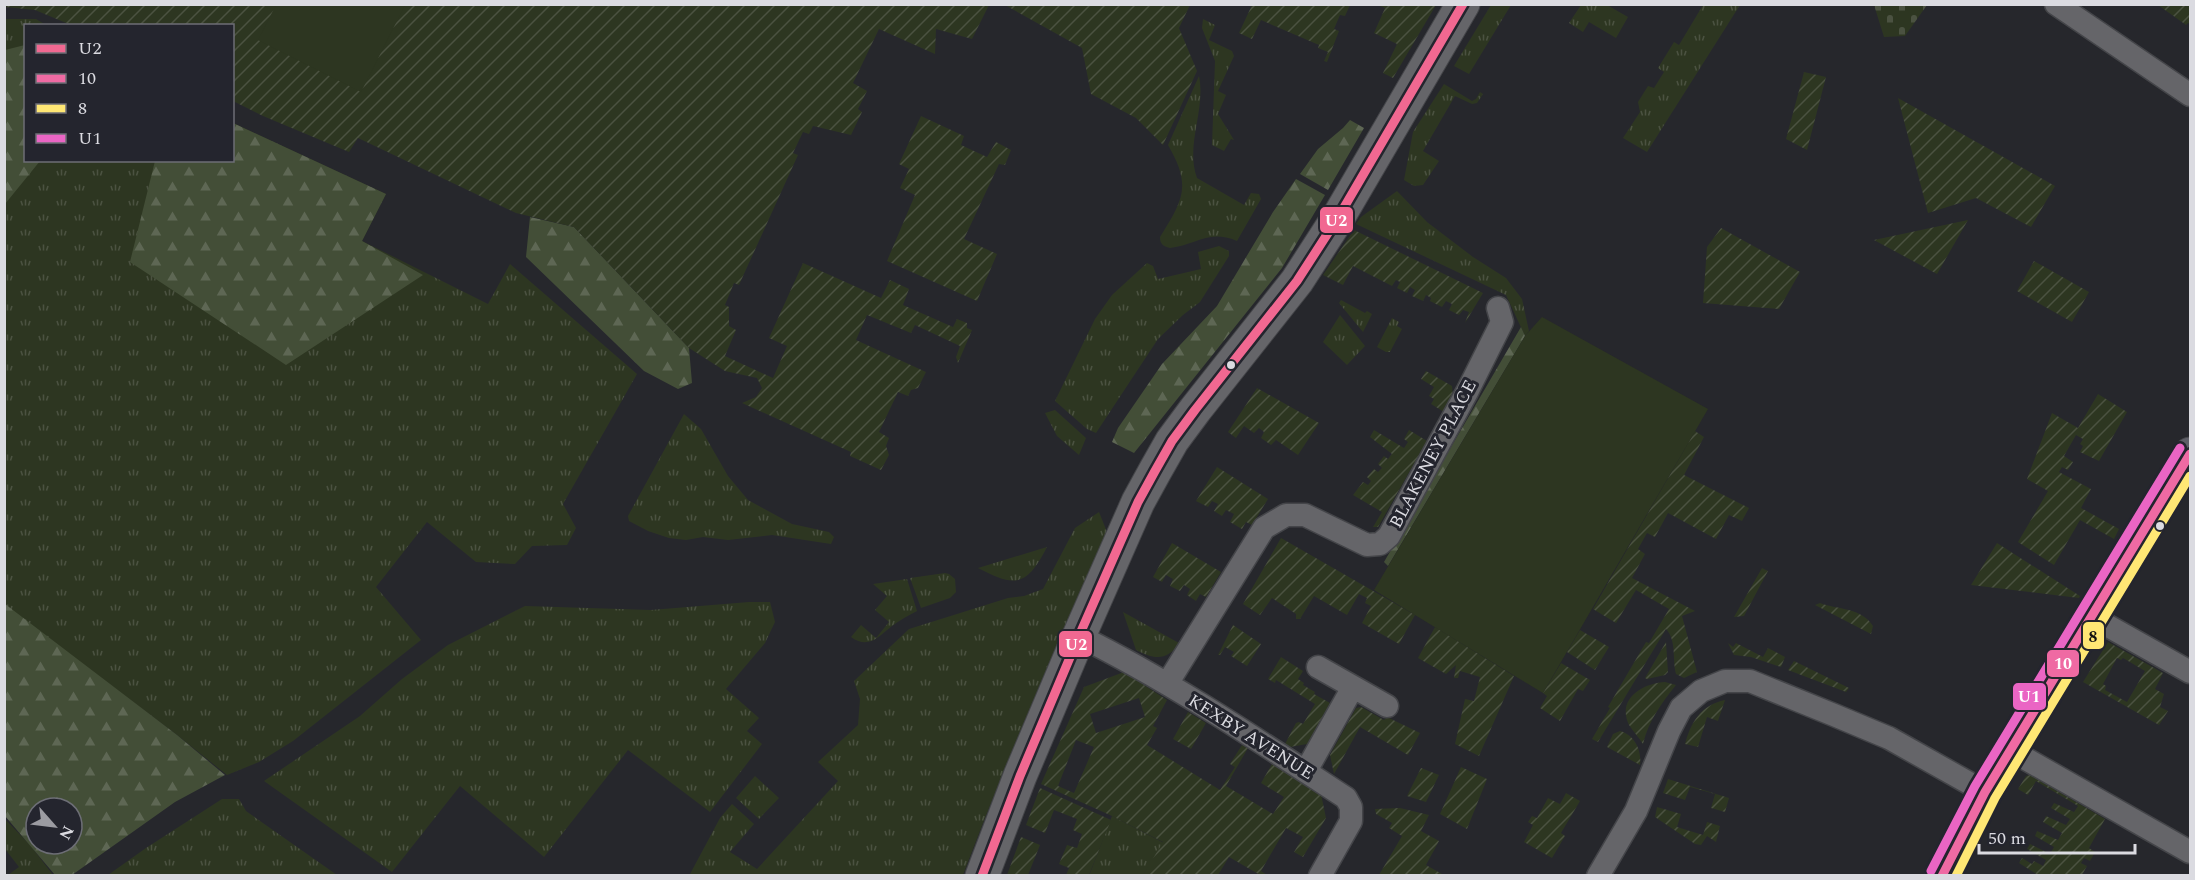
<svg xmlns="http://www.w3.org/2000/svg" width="2195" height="880" viewBox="0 0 2195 880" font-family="Spectral,serif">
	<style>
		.grass { fill: url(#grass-tufts) }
		.forest { fill: url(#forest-firs); fill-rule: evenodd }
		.cemetery { fill: url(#cemetery-stones) }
		.garden { fill: url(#garden-furrows); fill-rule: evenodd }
		.pitch { fill: #2d3621 }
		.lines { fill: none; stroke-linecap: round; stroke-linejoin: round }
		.street-casing { stroke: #444549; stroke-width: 25 }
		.secondary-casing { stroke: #444549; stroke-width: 35 }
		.primary-casing { stroke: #444549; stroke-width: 35 }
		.street { stroke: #656569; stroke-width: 22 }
		.secondary { stroke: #656569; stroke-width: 33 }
		.primary { stroke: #5d5e67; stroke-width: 33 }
		.bus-1-casing { stroke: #24252e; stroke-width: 14 }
		.bus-2-casing { stroke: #24252e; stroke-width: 14 }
		.bus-3-casing { stroke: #24252e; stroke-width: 14 }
		.bus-4-casing { stroke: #24252e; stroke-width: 14 }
		.bus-1 { stroke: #f16891; stroke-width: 9 }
		.bus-2 { stroke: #ef6aa3; stroke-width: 9 }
		.bus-3 { stroke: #ffe774; stroke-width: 9 }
		.bus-4 { stroke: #ea65c4; stroke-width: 9 }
		.bus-dot { fill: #dbdbe1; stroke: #24252e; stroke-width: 2 }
		.labels { text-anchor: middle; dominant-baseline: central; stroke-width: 6; stroke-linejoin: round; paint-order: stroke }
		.street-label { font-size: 18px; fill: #dbdbe1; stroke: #24252e }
		.line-badge { stroke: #24252e; stroke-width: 2 }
		.badge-label { font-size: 16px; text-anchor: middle; font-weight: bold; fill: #fff }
		.pale-badge-label { font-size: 16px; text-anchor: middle; font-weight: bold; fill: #111 }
	</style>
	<defs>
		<pattern id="grass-tufts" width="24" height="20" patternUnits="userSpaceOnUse" patternTransform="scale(1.5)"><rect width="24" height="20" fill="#2d3621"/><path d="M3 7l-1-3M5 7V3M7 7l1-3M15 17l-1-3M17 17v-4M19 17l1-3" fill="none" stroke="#4b5241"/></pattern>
		<pattern id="forest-firs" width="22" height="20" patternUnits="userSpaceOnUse" patternTransform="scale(1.5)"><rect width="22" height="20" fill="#434e37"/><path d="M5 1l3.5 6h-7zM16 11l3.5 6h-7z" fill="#5e6754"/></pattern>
		<pattern id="cemetery-stones" width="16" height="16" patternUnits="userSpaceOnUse" patternTransform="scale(1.5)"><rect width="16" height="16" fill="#2d3621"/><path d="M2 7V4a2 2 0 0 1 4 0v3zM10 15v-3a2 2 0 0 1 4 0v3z" fill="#4b5241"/></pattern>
		<pattern id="garden-furrows" width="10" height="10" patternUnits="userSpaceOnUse" patternTransform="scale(1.5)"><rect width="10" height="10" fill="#2d3621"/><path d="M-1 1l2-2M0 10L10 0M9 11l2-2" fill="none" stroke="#4b5241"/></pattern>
	</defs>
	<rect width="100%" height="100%" fill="#26272c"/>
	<!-- grass -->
	<path class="grass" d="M 1491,5 L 1511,5 L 1469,74 L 1454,66 Z
		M 1581,5 L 1607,5 L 1628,17 L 1616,38 L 1589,22 L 1583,32 L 1569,23 Z
		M 1703,5 L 1740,5 L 1647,152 L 1623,138 L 1640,112 L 1638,102 L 1648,86 L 1654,88 L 1664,72 L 1658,68 L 1674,42 L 1679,45 Z
		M 4,19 L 36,19 L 46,25 L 26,26 L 26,160 L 232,160 L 233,123 L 386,194 L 362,241 L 488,304 L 510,264 L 637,374 L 563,504 L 576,528 L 567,545 L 532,546 L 515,564 L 476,562 L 427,522 L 376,587 L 421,640 L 293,741 L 259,762 L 227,775 L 177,735 L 5,606 Z
		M 1203,19 L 1215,25 L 1209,40 L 1232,51 L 1234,56 L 1218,91 L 1226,95 L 1218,114 L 1234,140 L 1231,139 L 1224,151 L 1212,145 L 1215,61 L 1202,28 Z
		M 1199,76 C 1206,110 1185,145 1197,178 L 1244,205 L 1251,193 L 1259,194 L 1261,199 L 1237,241 C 1208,229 1197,245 1170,248 C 1163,246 1160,244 1160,237 C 1183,200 1192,186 1168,145 Z
		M 1444,84 L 1472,101 L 1476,99 L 1480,92 L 1483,94 L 1477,103 L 1472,104 L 1455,96 L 1423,151 L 1439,161 L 1423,185 L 1414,186 L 1404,180 L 1413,132 Z
		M 1397,191 L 1427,222 L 1473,257 L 1506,278 L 1522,299 L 1529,331 L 1525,336 L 1506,295 L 1356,224 L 1361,217 Z
		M 1219,246 L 1229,251 L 1229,256 L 1200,302 L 1183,315 L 1158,339 L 1096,433 L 1087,429 L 1055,401 L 1095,319 L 1112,295 L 1147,263 L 1153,266 L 1158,279 L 1201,269 L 1198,252 Z
		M 1341,300 L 1365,313 L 1367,311 L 1372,314 L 1363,332 L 1339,303 Z
		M 1340,315 L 1365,346 L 1347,365 L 1323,342 Z
		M 1392,318 L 1399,322 L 1397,326 L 1402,329 L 1390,352 L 1386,352 L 1377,347 Z
		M 1055,410 L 1086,438 L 1079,455 L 1057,436 L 1045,413 Z
		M 684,414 L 701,429 L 728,476 L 748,500 L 792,524 L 829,532 L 834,537 L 831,544 L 772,535 L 728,540 L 703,537 L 686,540 L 669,538 L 648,531 L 629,521 L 628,516 Z
		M 1099,512 L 1107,532 C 1056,645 1007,759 963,875 L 689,876 L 720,818 L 732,804 L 754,824 L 730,852 L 757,869 L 838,781 L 818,762 L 858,725 L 860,699 L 854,681 L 909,629 L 1008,598 L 1024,596 L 1043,589 L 1075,528 Z
		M 1047,547 C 1027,586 1016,588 978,568 Z
		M 945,573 L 949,574 L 955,579 L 956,592 L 950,598 L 921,608 L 910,578 Z
		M 907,579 L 917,611 C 909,615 900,620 892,626 C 879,636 869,650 851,637 L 861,625 L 876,638 L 889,622 L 875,610 L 887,596 L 873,584 Z
		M 749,602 L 770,602 L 775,622 L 765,643 L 726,689 L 759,718 L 747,731 L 762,744 L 710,812 L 628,750 L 544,857 L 460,786 L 392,872 L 264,781 L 360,716 L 402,679 L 448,645 L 525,606 L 651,610 Z
		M 1123,612 L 1179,643 C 1167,662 1153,659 1136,650 Z
		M 755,776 L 779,798 L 759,819 L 736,798 Z
		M 222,799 L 239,799 L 246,811 L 337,875 L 108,875 L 146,848 Z
		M 1112,816 L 1164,843 L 1143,875 L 1089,876 Z
		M 4,818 L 30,845 L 53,875 L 8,875 L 19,867 L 5,849 Z"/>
	<!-- forest -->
	<path class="forest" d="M 25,45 L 26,160 L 40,161 L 5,204 L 5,50 Z
		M 1350,120 L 1364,128 L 1328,190 L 1300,174 L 1318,149 L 1343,128 Z
		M 233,123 L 386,194 L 362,241 L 423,275 L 286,365 L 130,262 L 155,161 L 232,160 Z
		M 1296,179 L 1325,195 L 1282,268 L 1134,453 L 1112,442 L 1118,428 L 1162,364 L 1217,306 L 1273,212 Z
		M 530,217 L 574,227 L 689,348 L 692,383 L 678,389 L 644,371 L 526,257 Z
		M 1521,327 L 1525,336 L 1388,566 L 1384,562 Z
		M 5,604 L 177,735 L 225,775 L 175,802 L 72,875 L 55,875 L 5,816 ZM 36,808 L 72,808 L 72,844 L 36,844 Z"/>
	<!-- cemetery -->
	<path class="cemetery" d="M 1874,5 L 1874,4 L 1927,5 L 1905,36 L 1884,37 Z"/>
	<!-- garden -->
	<path class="garden" d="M 5,4 L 989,5 L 972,39 L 936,29 L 935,54 L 879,29 L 853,83 L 867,91 L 858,109 L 862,112 L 851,135 L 813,126 L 809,134 L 803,132 L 793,153 L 798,155 L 739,285 L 734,283 L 725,305 L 729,307 L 729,326 L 736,330 L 725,356 L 773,378 L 787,346 L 769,338 L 803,263 L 881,298 L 890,280 L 909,289 L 903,305 L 953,327 L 957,319 L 967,323 L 967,328 L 972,330 L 958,363 L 956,357 L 960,346 L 915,325 L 911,333 L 867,315 L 856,340 L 926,372 L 918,388 L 911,390 L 908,396 L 898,392 L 879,432 L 889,438 L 886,446 L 889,455 L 881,470 L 850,456 L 851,452 L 742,403 L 756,397 L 762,388 L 757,378 L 725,371 L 689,348 L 574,227 L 516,213 L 358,138 L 349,152 L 263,116 L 233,101 L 232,26 L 71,25 L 35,10 L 5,7 Z
		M 1005,5 L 1190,5 L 1179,28 L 1197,71 L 1163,145 L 1136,118 L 1091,94 L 1082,48 Z
		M 1252,5 L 1252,4 L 1350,5 L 1345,16 L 1340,15 L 1334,29 L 1339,31 L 1327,62 L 1324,61 L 1328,52 L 1318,48 L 1319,45 L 1261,20 L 1252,39 L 1239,33 Z
		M 1378,5 L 1436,5 L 1393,78 L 1383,73 L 1397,44 L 1374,33 L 1385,8 Z
		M 2158,5 L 2190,5 L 2190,24 L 2188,23 L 2186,25 Z
		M 1804,72 L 1826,77 L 1807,150 L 1786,139 Z
		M 1898,98 L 2055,186 L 2031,227 L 1976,198 L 1928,213 Z
		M 921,116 L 964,136 L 961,145 L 987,157 L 996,142 L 1011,150 L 1005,165 L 999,164 L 964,239 L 997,254 L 977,301 L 887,261 L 915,195 L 900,188 L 909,169 L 899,164 Z
		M 1968,220 L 1937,274 L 1874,240 Z
		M 1721,228 L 1800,272 L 1779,309 L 1703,303 L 1707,247 Z
		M 1354,230 L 1483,293 L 1465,323 L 1469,312 L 1463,310 L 1459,315 L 1449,310 L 1452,304 L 1446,301 L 1442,307 L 1430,301 L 1431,298 L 1426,295 L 1423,301 L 1412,296 L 1415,290 L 1410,287 L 1407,293 L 1397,288 L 1400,282 L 1396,280 L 1392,286 L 1353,266 L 1343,285 L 1323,275 Z
		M 2034,261 L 2089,292 L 2072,322 L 2017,291 Z
		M 1426,371 L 1452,386 L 1453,396 L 1444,412 L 1431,404 L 1434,399 L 1429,396 L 1434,387 L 1421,379 Z
		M 1257,388 L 1319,423 L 1298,455 L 1276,440 L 1271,445 L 1261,438 L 1264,432 L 1259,428 L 1254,433 L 1244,426 L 1236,438 L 1228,432 Z
		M 2098,394 L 2127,412 L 2099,461 L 2080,452 L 2083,446 L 2080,444 L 2083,439 L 2076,435 L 2064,456 L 2073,462 L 2068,470 L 2062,467 L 2059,472 L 2091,489 L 2081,508 L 2119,529 L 2114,539 L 2080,520 L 2054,565 L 2018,542 L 2048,491 L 2027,479 L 2052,413 L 2078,428 Z
		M 1374,430 L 1404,448 L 1408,442 L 1404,439 L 1409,430 L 1427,441 L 1378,527 L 1373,527 L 1382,512 L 1353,495 L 1363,482 L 1368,485 L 1371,481 L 1367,477 L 1374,469 L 1378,472 L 1382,468 L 1378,464 L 1384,456 L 1388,459 L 1392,454 L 1370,437 Z
		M 1695,431 L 1704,437 L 1684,475 L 1749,508 L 1742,521 L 1729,515 L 1716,539 L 1668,513 L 1655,537 L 1647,533 L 1638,549 L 1645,554 L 1632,578 L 1695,611 L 1682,616 L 1697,672 L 1684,678 L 1676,674 C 1672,659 1677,641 1666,629 L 1598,742 L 1592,739 L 1610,708 L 1608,707 L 1646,642 L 1649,643 L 1669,609 L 1636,590 L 1616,623 L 1593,609 Z
		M 1217,467 L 1268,499 L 1252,525 L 1246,522 L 1242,529 L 1230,522 L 1234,514 L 1226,510 L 1222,516 L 1214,511 L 1218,504 L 1212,501 L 1208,507 L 1196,501 Z
		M 1281,538 L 1415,615 L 1399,644 L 1362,623 L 1371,606 L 1365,603 L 1367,598 L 1359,594 L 1347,615 L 1314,596 L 1300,619 L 1296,619 L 1296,614 L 1272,598 L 1260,615 L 1243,604 Z
		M 1172,543 L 1221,572 L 1206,597 L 1200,594 L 1196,601 L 1187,595 L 1190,589 L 1184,585 L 1180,591 L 1170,586 L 1173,579 L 1166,575 L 1162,582 L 1153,577 Z
		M 1997,543 L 2080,596 L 2079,598 L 1971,585 Z
		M 1762,568 L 1768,571 L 1744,616 L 1734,617 Z
		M 1820,603 C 1838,610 1861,607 1873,626 L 1871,634 L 1815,605 Z
		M 1233,625 L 1261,644 L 1247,666 L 1231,656 L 1234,652 L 1225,647 L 1220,655 L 1218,655 Z
		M 1435,627 L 1514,676 L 1479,756 L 1455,744 L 1465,699 L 1474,701 L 1480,677 L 1460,671 L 1458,678 L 1454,678 L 1456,665 L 1446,674 L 1418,658 Z
		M 1580,630 L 1609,647 L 1595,670 L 1567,652 Z
		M 1666,642 L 1668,672 L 1665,675 L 1647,679 L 1645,678 Z
		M 2108,642 L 2163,673 L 2155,689 L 2164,694 L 2160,707 L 2168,711 L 2159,725 L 2083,682 ZM 2117,658 L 2121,660 L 2123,658 L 2145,671 L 2127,702 L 2105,690 L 2106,686 L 2103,684 Z
		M 1728,643 L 1733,647 L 1736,643 L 1763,657 L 1768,648 L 1785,657 L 1781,667 L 1751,657 L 1734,655 Z
		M 1281,657 L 1303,671 L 1298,679 L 1304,683 L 1303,685 L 1315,692 L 1314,694 L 1330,703 L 1307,744 L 1290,747 L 1285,744 L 1296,723 L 1299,722 L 1303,724 L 1315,704 L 1276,680 L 1275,683 L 1268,679 Z
		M 1794,661 L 1849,688 L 1846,692 L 1788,670 Z
		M 1561,663 L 1590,680 L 1583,691 L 1578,689 L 1560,721 L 1540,708 L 1547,696 L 1543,693 Z
		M 1124,672 L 1167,700 L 1153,726 L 1157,728 L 1147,745 L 1220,790 L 1235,767 L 1230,764 L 1242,745 L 1248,748 L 1226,786 L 1273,814 L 1284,797 L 1261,783 L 1272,764 L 1321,794 L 1326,818 L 1303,857 L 1294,852 L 1303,837 L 1286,828 L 1261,871 L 1267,875 L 1260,875 L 1229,857 L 1218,875 L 1143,875 L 1163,842 L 1112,816 L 1041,784 L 1084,687 ZM 1139,698 L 1145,717 L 1096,733 L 1090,714 ZM 1076,740 L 1094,747 L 1074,793 L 1058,786 Z
		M 1665,682 L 1676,685 C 1661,704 1649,720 1643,744 C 1639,738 1633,731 1629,725 C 1616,698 1644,683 1665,682 Z
		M 1725,700 L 1718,721 L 1707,717 L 1698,747 L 1685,744 C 1691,722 1701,705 1725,700 Z
		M 1361,707 L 1384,720 L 1387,717 L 1420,733 L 1408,755 L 1360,727 L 1334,774 L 1330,755 L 1356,708 Z
		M 1188,712 L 1206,723 L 1191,749 L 1173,739 Z
		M 1620,731 C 1635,735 1642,751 1640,765 L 1607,747 L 1613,734 Z
		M 1461,767 L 1487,779 L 1467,829 L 1440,814 Z
		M 1421,768 L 1439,775 L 1426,802 L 1407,796 Z
		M 2030,775 L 2105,819 L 2089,848 L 2095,852 L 2090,861 L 2084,858 L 2081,863 L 2087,866 L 2082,875 L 2038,875 L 2019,863 L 2022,858 L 2032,864 L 2034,861 L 2043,866 L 2046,860 L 2027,849 L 2030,844 L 2050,854 L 2054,847 L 2035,836 L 2037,831 L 2058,840 L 2062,833 L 2043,822 L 2046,816 L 2066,825 L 2070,819 L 2051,808 L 2054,803 L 2074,812 L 2078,806 L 2036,781 L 2028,795 L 2018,789 L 2026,776 Z
		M 1668,779 L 1729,798 L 1725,812 L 1711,808 L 1715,794 L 1690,787 L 1685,800 L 1663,793 Z
		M 1040,788 L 1111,820 L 1089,875 L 1066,875 L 1069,868 L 1059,864 L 1067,845 L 1077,848 L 1082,834 L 1073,830 L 1077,819 L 1054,810 L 1045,833 L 1026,825 Z
		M 1566,793 L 1580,801 L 1561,833 L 1565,836 L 1552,858 L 1524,842 L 1533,825 L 1528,822 L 1532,816 L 1537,818 L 1548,798 L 1560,804 Z
		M 1657,807 L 1681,814 L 1677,827 L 1703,835 L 1707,822 L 1720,826 L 1716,842 L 1707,836 L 1701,845 L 1695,844 L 1655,817 Z
		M 1400,808 L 1429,815 L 1421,831 L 1439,841 L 1426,865 L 1442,874 L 1441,875 L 1379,875 L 1402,836 L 1389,828 L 1392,823 L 1376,814 L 1375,809 Z
		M 1021,837 L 1040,845 L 1028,875 L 1007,875 Z"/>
	<!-- pitch -->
	<path class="pitch" d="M 276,5 L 276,4 L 405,5 L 361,92 L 258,40 Z
		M 1542,317 L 1708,409 L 1543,693 L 1374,590 L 1525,336 Z"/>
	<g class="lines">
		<defs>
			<path id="street" d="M 2056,4 L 2190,95
				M 2092,617 L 2190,672
				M 1079,636 C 1172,682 1259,741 1346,798 L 1351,807 L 1351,821 L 1320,876
				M 1318,667 L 1387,706
				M 1167,684 L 1264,528 L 1286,515 L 1305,515 L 1367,545 L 1380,544 L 1389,536 L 1467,392 L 1502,322 L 1498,308
				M 2010,750 L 2190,852
				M 1306,771 L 1353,687
				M 1598,876 L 1636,811 L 1669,731 L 1681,708 L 1701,691 L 1725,681 L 1750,681 L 1834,715 L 1889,738 L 1985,792"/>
			<path id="secondary" d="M 982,876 L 1020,776 L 1079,636 L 1138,502 L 1155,471 L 1172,441 L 1195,410 L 1297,281 L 1339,216 L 1463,4"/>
			<path id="primary" d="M 1942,876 L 1985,792 L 2190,454"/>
		</defs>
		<!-- street casing -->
		<use href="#street" class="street-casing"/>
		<!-- secondary casing -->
		<use href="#secondary" class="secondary-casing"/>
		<!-- primary casing -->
		<use href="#primary" class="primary-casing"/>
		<!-- street -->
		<use href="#street" class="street"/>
		<!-- secondary -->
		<use href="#secondary" class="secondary"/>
		<!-- primary -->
		<use href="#primary" class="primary"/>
		<defs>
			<path id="bus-1" d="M 982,876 L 1020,776 L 1079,636 L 1138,502 L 1155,471 L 1172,441 L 1195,410 L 1297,281 L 1339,216 L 1463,4"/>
			<path id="bus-2" d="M 1942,876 L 1985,792 L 2190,454"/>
			<path id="bus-3" d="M 1956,876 L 1995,798 L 2190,476"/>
			<path id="bus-4" d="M 1931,871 L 1975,786 L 2180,448"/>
		</defs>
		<!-- bus-1 casing -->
		<use href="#bus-1" class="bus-1-casing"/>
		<!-- bus-2 casing -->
		<use href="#bus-2" class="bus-2-casing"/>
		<!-- bus-3 casing -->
		<use href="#bus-3" class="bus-3-casing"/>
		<!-- bus-4 casing -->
		<use href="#bus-4" class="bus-4-casing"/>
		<!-- bus-1 -->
		<use href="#bus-1" class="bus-1"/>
		<!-- bus-2 -->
		<use href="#bus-2" class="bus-2"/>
		<!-- bus-3 -->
		<use href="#bus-3" class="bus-3"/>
		<!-- bus-4 -->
		<use href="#bus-4" class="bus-4"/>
	</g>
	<!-- markers -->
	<g class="bus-dot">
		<circle cx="1231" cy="365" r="5"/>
		<circle cx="2160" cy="526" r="5"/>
	</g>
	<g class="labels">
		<!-- street labels -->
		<g class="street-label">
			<text transform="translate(1433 454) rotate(-62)">BLAKENEY PLACE</text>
			<text transform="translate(1251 737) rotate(32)">KEXBY AVENUE</text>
		</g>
	</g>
	<g class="line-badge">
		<rect x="1319" y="206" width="35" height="28" rx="6" fill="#f16891"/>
		<rect x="2082" y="621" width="23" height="29" rx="6" fill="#ffe774"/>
		<rect x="1058" y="630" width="35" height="28" rx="6" fill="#f16891"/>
		<rect x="2046" y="649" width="34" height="29" rx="6" fill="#ef6aa3"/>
		<rect x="2012" y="682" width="35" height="29" rx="6" fill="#ea65c4"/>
	</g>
	<g class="badge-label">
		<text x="1336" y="226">U2</text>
		<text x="1076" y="650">U2</text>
		<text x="2063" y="669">10</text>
		<text x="2029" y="702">U1</text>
	</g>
	<g class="pale-badge-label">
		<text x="2093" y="642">8</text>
	</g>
	<!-- border -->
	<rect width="2195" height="880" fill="none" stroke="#dbdbe1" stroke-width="12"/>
	<!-- legend -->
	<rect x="24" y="24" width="210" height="138" fill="#24252e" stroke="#6d6e76" stroke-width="1.5"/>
	<rect x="36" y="44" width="30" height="9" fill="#f16891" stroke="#6d6e76" stroke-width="1.5"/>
	<text x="78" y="54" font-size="18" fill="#dbdbe1">U2</text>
	<rect x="36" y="74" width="30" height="9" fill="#ef6aa3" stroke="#6d6e76" stroke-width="1.5"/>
	<text x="78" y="84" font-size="18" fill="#dbdbe1">10</text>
	<rect x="36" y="104" width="30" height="9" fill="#ffe774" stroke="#6d6e76" stroke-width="1.5"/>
	<text x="78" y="114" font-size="18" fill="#dbdbe1">8</text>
	<rect x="36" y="134" width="30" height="9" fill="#ea65c4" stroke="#6d6e76" stroke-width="1.5"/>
	<text x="78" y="144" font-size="18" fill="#dbdbe1">U1</text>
	<!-- north arrow -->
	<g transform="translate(54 826) rotate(118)"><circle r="28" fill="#24252e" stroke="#6d6e76" stroke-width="1.5"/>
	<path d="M0-4.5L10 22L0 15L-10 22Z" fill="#9c9ca2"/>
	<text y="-9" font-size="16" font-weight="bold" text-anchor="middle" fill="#dbdbe1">N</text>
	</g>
	<!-- scale -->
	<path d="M1979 844v9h156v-9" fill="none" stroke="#dbdbe1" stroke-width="3"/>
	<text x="1988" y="844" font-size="18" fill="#dbdbe1" stroke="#24252e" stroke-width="4.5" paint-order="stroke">50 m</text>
</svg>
